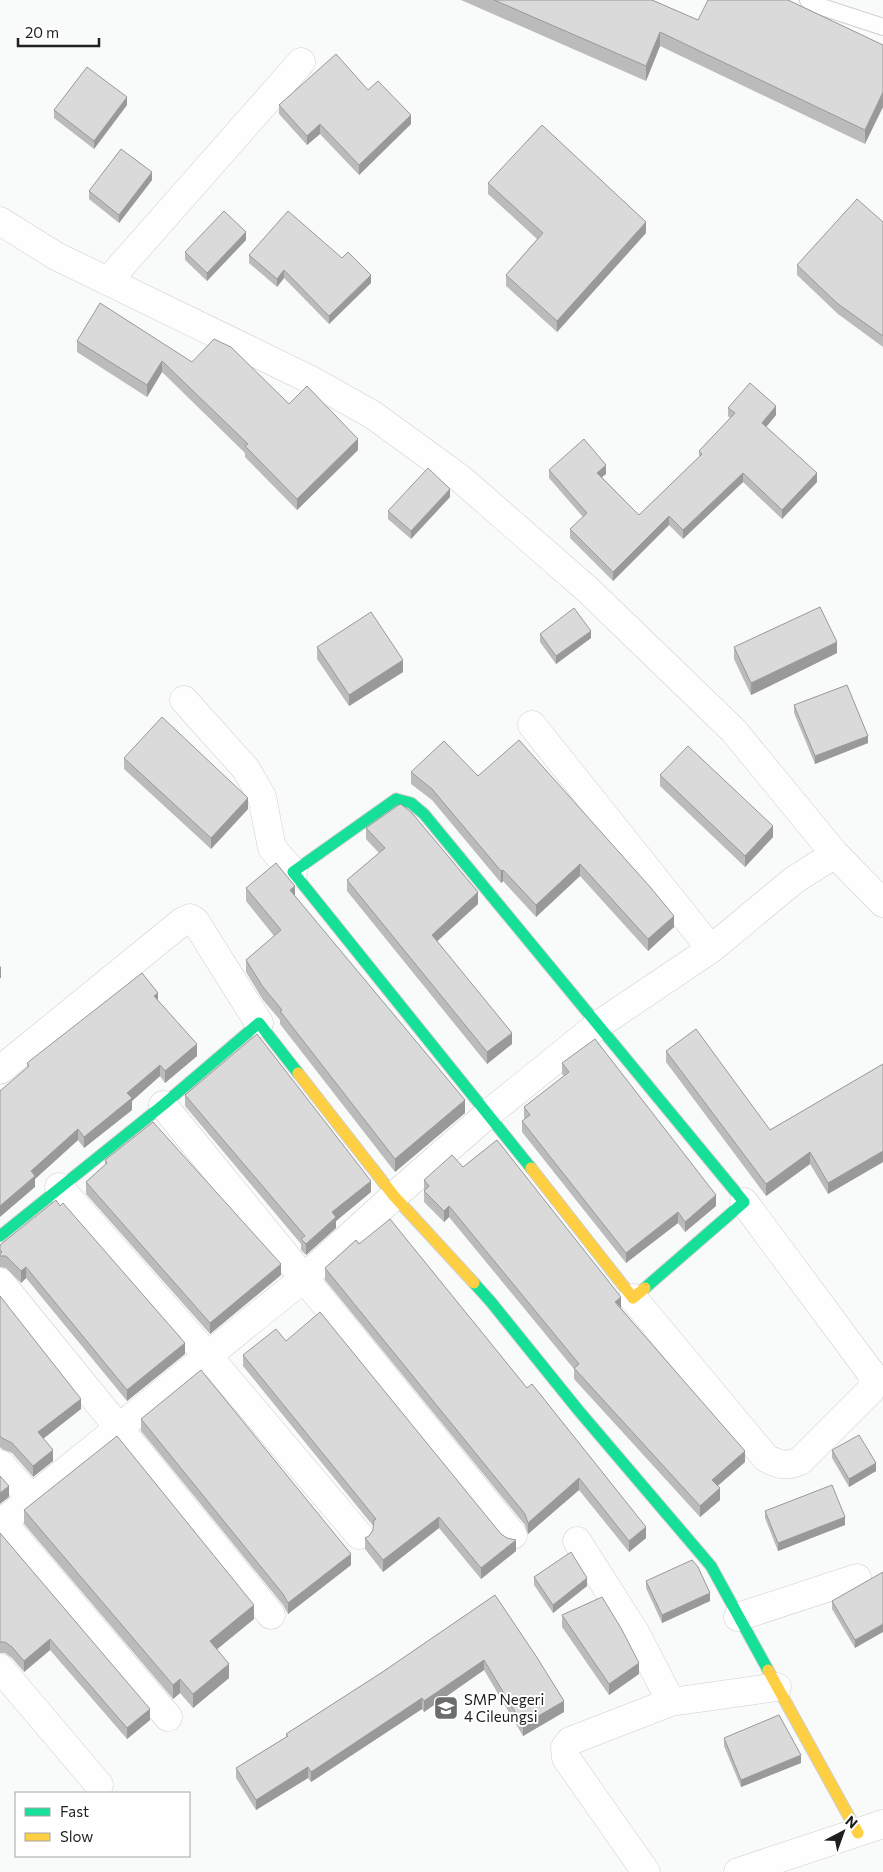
<svg xmlns="http://www.w3.org/2000/svg" width="883" height="1872" viewBox="0 0 883 1872" font-family="Commissioner,sans-serif">
	<style>
		.lines { fill: none; stroke-linecap: round; stroke-linejoin: round }
		.lane-casing { stroke: #cfcfcf; stroke-width: 18 }
		.street-casing { stroke: #cfcfcf; stroke-width: 29 }
		.fast-casing { stroke: #cfcfcf; stroke-width: 13 }
		.slow-casing { stroke: #cfcfcf; stroke-width: 13 }
		.lane { stroke: #fefefe; stroke-width: 16 }
		.street { stroke: #fefefe; stroke-width: 28 }
		.fast { stroke: #16e098; stroke-width: 11 }
		.slow { stroke: #ffcf43; stroke-width: 11 }
		.wall { fill: #bbb }
		.shaded-wall { fill: #999 }
		.building { fill: #dadada; stroke: #999 }
		.labels { text-anchor: middle; dominant-baseline: central; stroke-width: 4; stroke-linejoin: round; paint-order: stroke }
		.poi-label { font-size: 15px; fill: #1f1f1f; stroke: #fff; text-anchor: start }
	</style>
	<rect width="100%" height="100%" fill="#f9fafa"/>
	<g class="lines">
		<defs>
			<path id="lane" d="M 808,0 L 822,7 L 883,27"/>
			<path id="street" d="M 0,221 L 56,256 L 309,379 L 373,415 L 461,479 L 588,590 L 733,730 L 835,854 L 883,903
				M 108,281 L 301,62
				M 184,700 L 246,769 L 262,797 L 272,848 L 293,872
				M 532,725 L 711,949
				M 0,1070 L 183,921 L 190,918 L 195,921 L 259,1023
				M 163,1105 L 513,1535
				M 59,1187 L 208,1356 L 359,1535
				M 0,1282 L 271,1615
				M 633,1298 L 766,1458 C 780,1465 785,1467 800,1461 L 870,1391 L 873,1382 L 871,1373 L 744,1202
				M 0,1464 L 32,1499
				M 2,1522 L 168,1717
				M 0,1524 L 304,1278 L 394,1196 L 488,1114 L 598,1025 L 711,949 L 794,880 L 835,854
				M 577,1541 L 635,1632 L 671,1702 L 570,1741 L 565,1748 L 566,1758 L 646,1872
				M 738,1617 L 857,1578
				M 0,1668 L 99,1785
				M 671,1702 L 777,1687
				M 738,1872 L 883,1824"/>
			<path id="fast" d="M 396,799 L 411,803 L 424,814 L 744,1202 L 645,1288
				M 396,799 L 293,872 L 531,1168
				M 0,1236 L 163,1105 L 259,1023 L 298,1073
				M 474,1283 L 491,1302 L 579,1411 L 711,1566 L 768,1670"/>
			<path id="slow" d="M 298,1073 L 394,1196 L 474,1283
				M 531,1168 L 633,1298 L 645,1288
				M 768,1670 L 858,1833"/>
		</defs>
		<!-- lane casing -->
		<use href="#lane" class="lane-casing"/>
		<!-- street casing -->
		<use href="#street" class="street-casing"/>
		<!-- fast casing -->
		<use href="#fast" class="fast-casing"/>
		<!-- slow casing -->
		<use href="#slow" class="slow-casing"/>
		<!-- lane -->
		<use href="#lane" class="lane"/>
		<!-- street -->
		<use href="#street" class="street"/>
		<!-- fast -->
		<use href="#fast" class="fast"/>
		<!-- slow -->
		<use href="#slow" class="slow"/>
	</g>
	<!-- wall -->
	<path class="wall" d="M 461,0 L 652,0 L 698,20 L 883,45 L 865,144 L 660,46 L 646,81 Z
		M 368,90 L 411,124 L 359,175 L 320,134 L 307,145 L 279,114 L 279,105 Z
		M 127,105 L 94,149 L 54,118 L 54,110 Z
		M 152,180 L 119,223 L 89,199 L 89,191 Z
		M 488,183 L 646,233 L 557,332 L 506,286 L 506,275 L 537,239 L 488,194 Z
		M 883,222 L 883,347 L 838,314 L 797,275 L 797,265 Z
		M 246,240 L 207,281 L 185,260 L 185,252 Z
		M 249,255 L 371,283 L 329,324 L 284,278 L 277,287 L 249,263 Z
		M 77,341 L 192,362 L 289,404 L 358,450 L 297,510 L 245,457 L 245,453 L 162,372 L 147,397 L 77,352 Z
		M 728,408 L 776,415 L 766,427 L 817,482 L 782,519 L 743,482 L 683,539 L 669,525 L 613,581 L 570,538 L 570,529 L 583,517 L 549,478 L 549,470 L 606,474 L 602,477 L 639,515 L 699,457 L 699,451 L 730,418 L 728,416 Z
		M 450,497 L 411,539 L 388,519 L 388,511 Z
		M 540,634 L 591,638 L 556,664 L 540,642 Z
		M 317,647 L 403,672 L 349,706 L 317,659 Z
		M 734,647 L 837,653 L 751,695 L 734,659 Z
		M 794,705 L 868,743 L 815,764 L 794,713 Z
		M 124,758 L 248,809 L 211,849 L 124,769 Z
		M 411,772 L 478,776 L 674,927 L 648,951 L 580,876 L 536,917 L 503,881 L 501,883 L 432,800 L 411,784 Z
		M 660,775 L 773,837 L 745,867 L 660,786 Z
		M 366,828 L 478,904 L 437,941 L 512,1044 L 487,1064 L 347,891 L 347,880 L 379,853 L 366,839 Z
		M 246,888 L 295,896 L 465,1113 L 395,1172 L 280,1024 L 280,1020 L 263,1000 L 246,972 L 246,960 L 274,936 L 246,901 Z
		M 158,1000 L 197,1056 L 165,1083 L 160,1076 L 132,1101 L 132,1110 L 84,1148 L 78,1140 L 35,1179 L 35,1187 L 27,1063 Z
		M 666,1051 L 770,1130 L 883,1064 L 883,1162 L 828,1194 L 810,1164 L 766,1196 L 666,1062 Z
		M 562,1063 L 716,1206 L 685,1232 L 678,1223 L 626,1263 L 522,1132 L 522,1121 L 525,1119 L 524,1118 L 524,1107 L 564,1076 L 562,1074 Z
		M 185,1095 L 371,1192 L 336,1221 L 336,1228 L 306,1255 L 301,1250 L 301,1244 L 185,1106 Z
		M 105,1160 L 281,1275 L 210,1334 L 86,1194 L 86,1182 L 105,1165 Z
		M 463,1167 L 621,1308 L 745,1462 L 717,1486 L 720,1500 L 700,1517 L 574,1379 L 574,1369 L 449,1217 L 444,1222 L 424,1202 L 424,1180 Z
		M 356,1240 L 646,1538 L 629,1552 L 579,1490 L 528,1534 L 525,1525 L 325,1280 L 325,1268 Z
		M 0,1245 L 185,1354 L 127,1401 L 26,1278 L 21,1283 L 6,1268 L 0,1267 Z
		M 0,1296 L 81,1409 L 43,1438 L 53,1461 L 33,1477 L 12,1453 L 2,1449 L 0,1447 Z
		M 286,1341 L 501,1534 L 516,1551 L 481,1579 L 439,1528 L 383,1572 L 365,1549 L 365,1538 L 369,1536 L 373,1530 L 374,1527 L 243,1366 L 243,1355 Z
		M 141,1419 L 351,1565 L 288,1614 L 283,1605 L 141,1431 Z
		M 832,1450 L 876,1471 L 849,1487 L 832,1458 Z
		M 24,1510 L 254,1619 L 217,1649 L 229,1678 L 193,1708 L 180,1693 L 173,1699 L 24,1524 Z
		M 765,1511 L 845,1525 L 778,1551 L 765,1518 Z
		M 0,1533 L 150,1720 L 127,1739 L 50,1650 L 24,1672 L 12,1658 L 5,1653 L 0,1653 Z
		M 883,1572 L 855,1648 L 832,1609 L 832,1601 Z
		M 534,1577 L 587,1586 L 553,1613 L 534,1585 Z
		M 646,1581 L 710,1601 L 662,1623 L 646,1588 Z
		M 495,1595 L 564,1712 L 523,1736 L 484,1670 L 424,1712 L 422,1709 L 311,1782 L 308,1778 L 256,1810 L 236,1778 L 236,1768 L 286,1737 L 286,1734 L 381,1673 Z
		M 562,1615 L 639,1674 L 609,1695 L 562,1627 Z
		M 724,1738 L 801,1763 L 741,1787 L 724,1746 Z"/>
	<!-- shaded-wall -->
	<path class="shaded-wall" d="M 660,32 L 660,46 L 646,81 L 646,66 Z
		M 883,92 L 883,107 L 865,144 L 865,130 Z
		M 127,97 L 127,105 L 94,149 L 94,141 Z
		M 411,115 L 411,124 L 359,175 L 359,165 Z
		M 320,124 L 320,134 L 307,145 L 307,136 Z
		M 152,172 L 152,180 L 119,223 L 119,215 Z
		M 646,222 L 646,233 L 557,332 L 557,321 Z
		M 246,232 L 246,240 L 207,281 L 207,273 Z
		M 284,270 L 284,278 L 277,287 L 277,279 Z
		M 371,275 L 371,283 L 329,324 L 329,316 Z
		M 162,361 L 162,372 L 147,397 L 147,385 Z
		M 776,406 L 776,415 L 762,432 L 762,423 Z
		M 358,439 L 358,450 L 297,510 L 297,499 Z
		M 606,465 L 606,474 L 597,481 L 597,473 Z
		M 743,473 L 743,482 L 683,539 L 683,530 Z
		M 817,473 L 817,482 L 782,519 L 782,510 Z
		M 450,489 L 450,497 L 411,539 L 411,531 Z
		M 669,516 L 669,525 L 613,581 L 613,572 Z
		M 591,631 L 591,638 L 556,664 L 556,656 Z
		M 837,642 L 837,653 L 751,695 L 751,683 Z
		M 403,660 L 403,672 L 349,706 L 349,695 Z
		M 868,736 L 868,743 L 815,764 L 815,756 Z
		M 248,798 L 248,809 L 211,849 L 211,838 Z
		M 773,826 L 773,837 L 745,867 L 745,856 Z
		M 580,864 L 580,876 L 536,917 L 536,905 Z
		M 503,870 L 503,881 L 501,883 L 501,871 Z
		M 295,886 L 295,899 L 290,890 Z
		M 478,892 L 478,904 L 432,946 L 432,935 Z
		M 674,916 L 674,927 L 648,951 L 648,939 Z
		M 1,966 L 1,978 L 0,978 L 0,967 Z
		M 158,993 L 158,1005 L 154,996 Z
		M 512,1033 L 512,1044 L 487,1064 L 487,1052 Z
		M 197,1044 L 197,1056 L 165,1083 L 165,1071 Z
		M 160,1065 L 160,1076 L 132,1101 L 132,1110 L 84,1148 L 84,1137 L 127,1093 Z
		M 465,1100 L 465,1113 L 395,1172 L 395,1159 Z
		M 78,1129 L 78,1140 L 35,1179 L 35,1187 L 0,1217 L 0,1206 L 31,1171 Z
		M 883,1151 L 883,1162 L 828,1194 L 828,1183 Z
		M 810,1152 L 810,1164 L 766,1196 L 766,1184 Z
		M 371,1181 L 371,1192 L 336,1221 L 336,1228 L 306,1255 L 306,1244 L 332,1212 Z
		M 716,1195 L 716,1206 L 685,1232 L 685,1222 Z
		M 449,1206 L 449,1217 L 444,1222 L 444,1211 Z
		M 678,1212 L 678,1223 L 626,1263 L 626,1253 Z
		M 281,1264 L 281,1275 L 210,1334 L 210,1323 Z
		M 26,1267 L 26,1278 L 21,1283 L 21,1271 Z
		M 621,1297 L 621,1308 L 615,1302 Z
		M 185,1343 L 185,1354 L 127,1401 L 127,1390 Z
		M 81,1399 L 81,1409 L 38,1443 L 38,1432 Z
		M 53,1450 L 53,1461 L 33,1477 L 33,1466 Z
		M 745,1451 L 745,1462 L 712,1491 L 712,1480 Z
		M 876,1463 L 876,1471 L 849,1487 L 849,1479 Z
		M 579,1478 L 579,1490 L 528,1534 L 528,1523 Z
		M 9,1486 L 9,1497 L 0,1504 L 0,1493 Z
		M 720,1488 L 720,1500 L 700,1517 L 700,1506 Z
		M 439,1517 L 439,1528 L 383,1572 L 383,1560 Z
		M 845,1517 L 845,1525 L 778,1551 L 778,1543 Z
		M 646,1527 L 646,1538 L 629,1552 L 629,1541 Z
		M 516,1540 L 516,1551 L 481,1579 L 481,1568 Z
		M 351,1554 L 351,1565 L 288,1614 L 288,1603 Z
		M 587,1578 L 587,1586 L 553,1613 L 553,1605 Z
		M 710,1593 L 710,1601 L 662,1623 L 662,1615 Z
		M 254,1605 L 254,1619 L 210,1655 L 210,1641 Z
		M 883,1624 L 883,1632 L 855,1648 L 855,1640 Z
		M 50,1639 L 50,1650 L 24,1672 L 24,1661 Z
		M 484,1660 L 484,1670 L 424,1712 L 424,1701 Z
		M 639,1663 L 639,1674 L 609,1695 L 609,1684 Z
		M 229,1664 L 229,1678 L 193,1708 L 193,1694 Z
		M 180,1679 L 180,1693 L 173,1699 L 173,1685 Z
		M 422,1698 L 422,1709 L 311,1782 L 311,1772 Z
		M 564,1701 L 564,1712 L 523,1736 L 523,1725 Z
		M 150,1709 L 150,1720 L 127,1739 L 127,1728 Z
		M 801,1755 L 801,1763 L 741,1787 L 741,1780 Z
		M 308,1767 L 308,1778 L 256,1810 L 256,1800 Z"/>
	<!-- building -->
	<path class="building" d="M 494,0 L 652,0 L 698,20 L 708,0 L 788,0 L 883,45 L 883,92 L 865,130 L 660,32 L 646,66 Z
		M 336,54 L 368,90 L 378,81 L 411,115 L 359,165 L 320,124 L 307,136 L 279,105 Z
		M 87,67 L 127,97 L 94,141 L 54,110 Z
		M 542,125 L 646,222 L 557,321 L 506,275 L 543,233 L 488,183 Z
		M 121,149 L 152,172 L 119,215 L 89,191 Z
		M 857,199 L 883,222 L 883,336 L 838,304 L 797,265 Z
		M 224,211 L 246,232 L 207,273 L 185,252 Z
		M 288,211 L 342,258 L 348,252 L 371,275 L 329,316 L 284,270 L 277,279 L 249,255 Z
		M 100,303 L 192,362 L 214,339 L 231,347 L 289,404 L 307,386 L 358,439 L 297,499 L 245,446 L 248,444 L 162,361 L 147,385 L 77,341 Z
		M 750,383 L 776,406 L 762,423 L 817,473 L 782,510 L 743,473 L 683,530 L 669,516 L 613,572 L 570,529 L 587,513 L 549,470 L 584,439 L 606,465 L 597,473 L 639,515 L 702,454 L 699,451 L 735,413 L 728,408 Z
		M 428,468 L 450,489 L 411,531 L 388,511 Z
		M 820,607 L 837,642 L 751,683 L 734,647 Z
		M 574,608 L 591,631 L 556,656 L 540,634 Z
		M 371,612 L 403,660 L 349,695 L 317,647 Z
		M 847,685 L 868,736 L 815,756 L 794,705 Z
		M 162,717 L 248,798 L 211,838 L 124,758 Z
		M 519,740 L 651,888 L 674,916 L 648,939 L 580,864 L 536,905 L 503,870 L 501,871 L 432,789 L 411,772 L 444,741 L 478,776 Z
		M 688,746 L 773,826 L 745,856 L 660,775 Z
		M 400,804 L 402,805 L 412,813 L 478,892 L 432,935 L 512,1033 L 487,1052 L 347,880 L 385,848 L 366,828 Z
		M 276,863 L 295,886 L 290,890 L 465,1100 L 395,1159 L 280,1011 L 282,1010 L 263,987 L 246,960 L 281,930 L 246,888 Z
		M 142,973 L 158,993 L 154,996 L 197,1044 L 165,1071 L 160,1065 L 127,1093 L 132,1098 L 84,1137 L 78,1129 L 31,1171 L 35,1176 L 0,1206 L 0,1091 L 29,1066 L 27,1063 Z
		M 696,1029 L 770,1130 L 883,1064 L 883,1151 L 828,1183 L 810,1152 L 766,1184 L 666,1051 Z
		M 257,1034 L 371,1181 L 332,1212 L 336,1217 L 306,1244 L 301,1239 L 305,1236 L 185,1095 Z
		M 595,1039 L 716,1195 L 685,1222 L 678,1212 L 626,1253 L 522,1121 L 530,1115 L 524,1107 L 569,1072 L 562,1063 Z
		M 153,1122 L 281,1264 L 210,1323 L 86,1182 L 107,1163 L 105,1160 Z
		M 497,1140 L 621,1297 L 615,1302 L 745,1451 L 712,1480 L 720,1488 L 700,1506 L 574,1368 L 579,1364 L 449,1206 L 444,1211 L 424,1191 L 429,1186 L 424,1180 L 452,1155 L 463,1167 Z
		M 56,1200 L 60,1206 L 63,1203 L 185,1343 L 127,1390 L 26,1267 L 21,1271 L 6,1256 L 0,1256 L 0,1254 L 2,1252 L 0,1250 L 0,1245 Z
		M 390,1219 L 527,1388 L 532,1384 L 646,1527 L 629,1541 L 579,1478 L 528,1523 L 525,1514 L 325,1268 L 356,1240 L 359,1244 Z
		M 0,1296 L 81,1399 L 38,1432 L 53,1450 L 33,1466 L 12,1443 L 2,1438 L 0,1436 Z
		M 320,1312 L 501,1534 L 507,1538 L 516,1540 L 481,1568 L 439,1517 L 383,1560 L 365,1538 L 369,1536 L 373,1530 L 374,1520 L 376,1519 L 243,1355 L 276,1329 L 286,1341 Z
		M 201,1370 L 351,1554 L 288,1603 L 283,1594 L 141,1419 Z
		M 859,1435 L 876,1463 L 849,1479 L 832,1450 Z
		M 117,1436 L 254,1605 L 210,1641 L 229,1664 L 193,1694 L 180,1679 L 173,1685 L 24,1510 Z
		M 0,1476 L 9,1486 L 0,1493 Z
		M 832,1485 L 845,1517 L 778,1543 L 765,1511 Z
		M 0,1533 L 150,1709 L 127,1728 L 50,1639 L 24,1661 L 12,1647 L 5,1642 L 0,1642 Z
		M 571,1552 L 587,1578 L 553,1605 L 534,1577 Z
		M 692,1560 L 698,1567 L 710,1593 L 662,1615 L 646,1581 Z
		M 883,1572 L 883,1624 L 855,1640 L 832,1601 Z
		M 495,1595 L 536,1656 L 564,1701 L 523,1725 L 484,1660 L 424,1701 L 422,1698 L 311,1772 L 308,1767 L 256,1800 L 236,1768 L 288,1736 L 286,1734 L 381,1673 Z
		M 602,1597 L 621,1628 L 639,1663 L 609,1684 L 562,1615 Z
		M 779,1715 L 801,1755 L 741,1780 L 724,1738 Z"/>
	<!-- icons -->
	<defs>
		<symbol id="school-square" viewBox="-11 -11 22 22"><rect x="-9" y="-9" width="18" height="18" rx="4" fill="#6b6c6c" stroke="#fff"/><path d="M0-5L7-2L0 1L-7-2ZM-4 1L0 2.5L4 1V4Q0 6-4 4Z" fill="#fff"/></symbol>
	</defs>
	<g fill-rule="evenodd">
		<use href="#school-square" x="432" y="1694" width="28" height="28"/>
	</g>
	<g class="labels">
		<!-- poi labels -->
		<g class="poi-label">
			<text x="464" y="1699">SMP Negeri<tspan x="464" dy="17">4 Cileungsi</tspan></text>
		</g>
	</g>
	<!-- legend -->
	<rect x="15" y="1792" width="175" height="65" fill="#ffffff" stroke="#a5a5a5"/>
	<rect x="25" y="1808" width="25" height="8" fill="#16e098" stroke="#a5a5a5"/>
	<text x="60" y="1817" font-size="15" fill="#1f1f1f">Fast</text>
	<rect x="25" y="1833" width="25" height="8" fill="#ffcf43" stroke="#a5a5a5"/>
	<text x="60" y="1842" font-size="15" fill="#1f1f1f">Slow</text>
	<!-- north arrow -->
	<g transform="translate(843 1832) rotate(41)" stroke="#ffffff" stroke-width="4" paint-order="stroke">
	<path d="M0-4L9 19L0 12L-9 19Z" fill="#1f1f1f"/>
	<text y="-8" font-size="14" font-weight="bold" text-anchor="middle" fill="#1f1f1f">N</text>
	</g>
	<!-- scale -->
	<path d="M18 38v8h81v-8" fill="none" stroke="#1f1f1f" stroke-width="2.5"/>
	<text x="25" y="38" font-size="15" fill="#1f1f1f" stroke="#ffffff" stroke-width="4" paint-order="stroke">20 m</text>
</svg>
